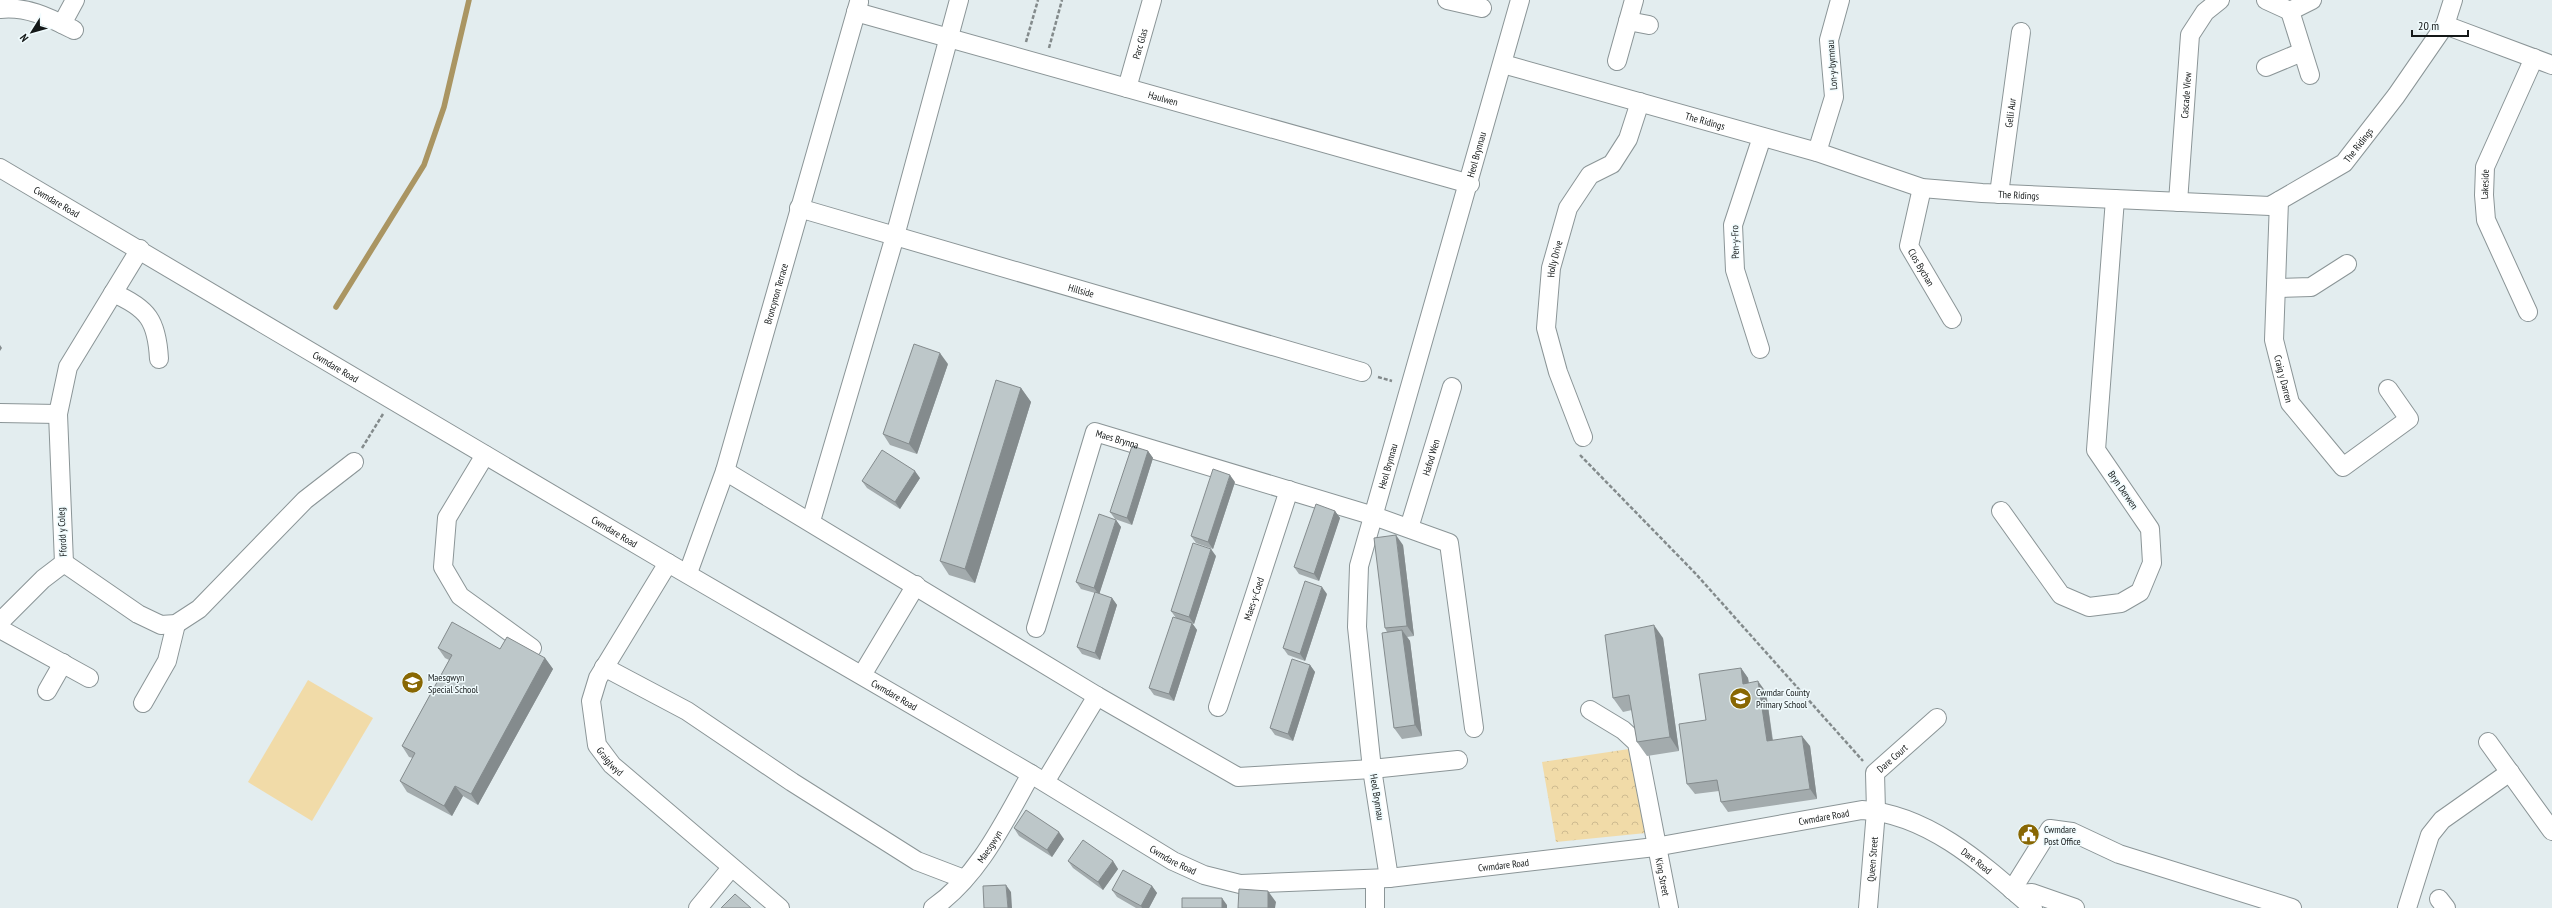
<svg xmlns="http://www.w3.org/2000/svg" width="2552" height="908" viewBox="0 0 2552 908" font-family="'PT Sans Narrow',sans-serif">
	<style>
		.park { fill: url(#park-crowns) }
		.pitch { fill: #f1dba8 }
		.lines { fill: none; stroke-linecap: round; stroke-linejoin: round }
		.stream { stroke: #aa9562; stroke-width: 5.5 }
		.minor-casing { stroke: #8b9597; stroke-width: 20 }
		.path { stroke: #838a8b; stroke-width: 2.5; stroke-dasharray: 4 2; stroke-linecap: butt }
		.minor { stroke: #fff; stroke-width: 18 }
		.wall { fill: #a3abad }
		.shaded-wall { fill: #848b8d }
		.building { fill: #bdc7c9; stroke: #848b8d }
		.labels { text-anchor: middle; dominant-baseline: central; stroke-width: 3; stroke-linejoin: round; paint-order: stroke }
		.street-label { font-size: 10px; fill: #141818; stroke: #f0fbfd }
		.poi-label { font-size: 10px; fill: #141818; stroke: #f0fbfd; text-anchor: start }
	</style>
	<defs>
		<pattern id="park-crowns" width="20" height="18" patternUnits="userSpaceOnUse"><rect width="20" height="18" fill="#f1dba8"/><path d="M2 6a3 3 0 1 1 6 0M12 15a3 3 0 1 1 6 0" fill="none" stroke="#cebb90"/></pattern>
	</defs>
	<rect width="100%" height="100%" fill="#e3edef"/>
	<!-- park -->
	<path class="park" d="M 1629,749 L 1646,833 L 1556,842 L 1542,762 Z"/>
	<!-- pitch -->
	<path class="pitch" d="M 308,680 L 373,718 L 312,821 L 248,782 Z"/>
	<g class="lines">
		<!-- stream -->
		<path class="stream" d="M 336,307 L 424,165 L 444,107 L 469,0"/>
		<defs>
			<g id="minor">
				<path d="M 1447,0 L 1482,8"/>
				<path d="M 2266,0 L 2290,11 L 2312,0"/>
				<path d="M 0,9 C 28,6 50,18 74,30"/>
				<path d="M 2290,11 L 2310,75"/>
				<path id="s1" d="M 856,12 L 1470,184"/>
				<path d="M 1628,21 L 1649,25"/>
				<path d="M 62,24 L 75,0"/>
				<path d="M 2445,25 L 2552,65"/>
				<path d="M 1617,61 L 1634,0"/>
				<path id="s2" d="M 1503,64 L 1817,152 L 1922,188 L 1982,193 L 2270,206 L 2344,163 L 2396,96 L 2445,25 L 2453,0"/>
				<path d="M 2266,67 L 2302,52"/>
				<path id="s3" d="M 1127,88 L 1152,0"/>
				<path d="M 1817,152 L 1834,97 L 1829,40 L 1840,0"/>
				<path id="s4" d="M 0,168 L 668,563 L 1031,774 L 1173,861 L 1204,875 L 1240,884 L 1389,878 L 1655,847 L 1862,810 C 1929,814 1985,866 2033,908"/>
				<path id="s5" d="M 1922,188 L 1909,246 L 1952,319"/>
				<path id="s6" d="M 1999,194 L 2021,32"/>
				<path id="s7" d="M 2279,201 L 2274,340 L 2290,403 L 2343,467 L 2409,419 L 2388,389"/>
				<path id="s8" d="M 2178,202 L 2190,35 L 2205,12 L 2220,0"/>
				<path id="s9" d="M 799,208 L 1362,372"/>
				<path d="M 2276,288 L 2311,287 L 2347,264"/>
				<path d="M 113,293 C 148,308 157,321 159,359"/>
				<path id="s10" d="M 2528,312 L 2486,220 L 2484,195 L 2485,167 L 2534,58"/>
				<path d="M 1760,349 L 1735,270 L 1733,225 L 1762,137"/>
				<path d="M 0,413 L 58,414"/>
				<path id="s11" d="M 1583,437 L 1558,372 L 1546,328 L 1551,268 L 1568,208 L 1590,175 L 1612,164 L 1628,139 L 1640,102"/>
				<path d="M 485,455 L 447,518 L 443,567 L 460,596 L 532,648"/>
				<path d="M 725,471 L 1097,696 L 1238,777 L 1372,769 L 1458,760"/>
				<path d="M 2001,511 L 2061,595 L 2089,607 L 2121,603 L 2140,592 L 2152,563 L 2150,529 L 2096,450 L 2115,199"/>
				<path d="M 811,521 L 895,236 L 959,0"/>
				<path id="s12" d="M 1409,528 L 1452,387"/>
				<path d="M 64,563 L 138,614 L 161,625 L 176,624 L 199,609 L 305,500 L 354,462"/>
				<path d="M 64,563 L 58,414 L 68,367 L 140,249"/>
				<path id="s13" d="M 668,563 L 598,678 L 591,701 L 597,745 L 612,765 L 780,908"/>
				<path id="s14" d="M 688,573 L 725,471 L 859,2"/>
				<path d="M 0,622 L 43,579 L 64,563"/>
				<path id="s15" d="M 1036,628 L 1095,432 L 1374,516 L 1449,543 L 1474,728"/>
				<path d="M 0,629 L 89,678"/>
				<path d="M 604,667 L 687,711 L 792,782 L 917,861 L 964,879"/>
				<path d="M 862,675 L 916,585"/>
				<path d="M 47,691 L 63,663"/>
				<path d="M 143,703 L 167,661 L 176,624"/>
				<path id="s16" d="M 1218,707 L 1289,490"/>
				<path id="s17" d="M 1590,710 L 1623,730 L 1637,743 L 1669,908"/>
				<path d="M 2488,742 L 2552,831"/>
				<path d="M 1045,782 L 1097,696"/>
				<path id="s18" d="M 1389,878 L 1372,769 L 1357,627 L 1359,566 L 1520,0"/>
				<path d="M 1375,879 L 1375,908"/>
				<path d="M 2012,890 L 2050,829 L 2072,832 L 2119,854 L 2292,908"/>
				<path d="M 2017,894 L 2032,893 L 2075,908"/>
				<path d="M 2439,899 L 2446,908"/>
				<path d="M 698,908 L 731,868"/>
				<path id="s19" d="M 933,908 C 979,876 1004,822 1031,774"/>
				<path id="s20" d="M 1868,908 L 1876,811 L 1875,773 L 1937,718"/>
				<path d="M 2407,908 L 2430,835 L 2442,820 L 2510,772"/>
			</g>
		</defs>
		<!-- minor casing -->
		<use href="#minor" class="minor-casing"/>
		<!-- path -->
		<path class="path" d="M 1026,42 L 1038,0
			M 1049,48 L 1062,0
			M 1378,377 L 1392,381
			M 362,448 L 383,414
			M 1580,455 L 1696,574 L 1863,761"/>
		<!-- minor -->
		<use href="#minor" class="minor"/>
	</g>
	<!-- wall -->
	<path class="wall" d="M 948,364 L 917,454 L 890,445 L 883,434 Z
		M 1021,388 L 1031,402 L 975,583 L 949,575 L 940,561 Z
		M 1148,451 L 1153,458 L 1132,525 L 1115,519 L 1110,512 Z
		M 920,478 L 900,509 L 867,488 L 862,481 Z
		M 1235,482 L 1213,549 L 1196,543 L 1191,536 Z
		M 1335,511 L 1340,518 L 1319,581 L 1299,574 L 1294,567 Z
		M 1116,520 L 1121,527 L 1099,594 L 1112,598 L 1117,605 L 1100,660 L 1082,654 L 1077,647 L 1095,593 L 1081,589 L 1076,582 Z
		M 1403,545 L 1414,636 L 1407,637 L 1410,641 L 1422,736 L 1402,739 L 1394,728 L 1387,632 L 1385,628 Z
		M 1216,556 L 1194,624 L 1192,623 L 1197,630 L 1174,701 L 1154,695 L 1149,688 L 1176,618 L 1171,611 Z
		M 1327,594 L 1305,661 L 1288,655 L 1283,648 Z
		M 1663,638 L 1679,751 L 1647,756 L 1637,742 L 1632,710 L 1623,712 L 1613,698 Z
		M 438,648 L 500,649 L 545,658 L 553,669 L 478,805 L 463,796 L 452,816 L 407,792 L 400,781 L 413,758 L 409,757 L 402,746 L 449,660 L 445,658 Z
		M 1310,665 L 1315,672 L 1293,741 L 1275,735 L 1270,728 Z
		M 1741,668 L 1748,678 L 1749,683 L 1766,692 L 1773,740 L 1810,746 L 1817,799 L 1728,812 L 1721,802 L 1719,791 L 1695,794 L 1687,784 Z
		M 1014,828 L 1064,839 L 1052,857 L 1019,836 Z
		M 1068,861 L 1113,861 L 1118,869 L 1103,890 L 1073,868 Z
		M 1152,886 L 1157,893 L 1149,908 L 1136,908 L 1117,897 L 1112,890 Z"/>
	<!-- shaded-wall -->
	<path class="shaded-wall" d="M 0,345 L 2,348 L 0,351 Z
		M 940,353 L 948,364 L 917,454 L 909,444 Z
		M 1021,388 L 1031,402 L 975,583 L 965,569 Z
		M 1148,451 L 1153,458 L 1132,525 L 1127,518 Z
		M 915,471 L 920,478 L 900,509 L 895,502 Z
		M 1230,475 L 1235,482 L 1213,549 L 1208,542 Z
		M 1335,511 L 1340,518 L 1319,581 L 1314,574 Z
		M 1116,520 L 1121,527 L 1099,595 L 1094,588 Z
		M 1396,535 L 1403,545 L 1414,636 L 1407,626 Z
		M 1211,549 L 1216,556 L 1194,624 L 1189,617 Z
		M 1322,587 L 1327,594 L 1305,661 L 1300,654 Z
		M 1112,598 L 1117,605 L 1100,660 L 1095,653 Z
		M 1192,623 L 1197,630 L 1174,701 L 1169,694 Z
		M 1654,625 L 1663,638 L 1679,751 L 1670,737 Z
		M 1402,630 L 1410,641 L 1422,736 L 1415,725 Z
		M 545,658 L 553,669 L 478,805 L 471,794 Z
		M 1310,665 L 1315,672 L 1293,741 L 1288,734 Z
		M 1741,668 L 1748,678 L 1750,694 L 1743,684 Z
		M 1758,681 L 1766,692 L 1774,752 L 1767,741 Z
		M 1802,736 L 1810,746 L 1817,799 L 1810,789 Z
		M 455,786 L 463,796 L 452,816 L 444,806 Z
		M 1059,832 L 1064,839 L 1052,857 L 1047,850 Z
		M 1113,861 L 1118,869 L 1103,890 L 1098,882 Z
		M 1006,885 L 1011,892 L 1012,908 L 1008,908 Z
		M 1152,886 L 1157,893 L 1149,908 L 1142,908 L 1141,906 Z
		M 1268,891 L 1276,902 L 1275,908 L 1268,908 Z
		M 1222,898 L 1227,905 L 1227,908 L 1222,908 Z"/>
	<!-- building -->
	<path class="building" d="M 914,344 L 940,353 L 909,444 L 883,434 Z
		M 996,380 L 1021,388 L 965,569 L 940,561 Z
		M 1132,446 L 1148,451 L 1127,518 L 1110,512 Z
		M 882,450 L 915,471 L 895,502 L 862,481 Z
		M 1213,469 L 1230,475 L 1208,542 L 1191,536 Z
		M 1316,504 L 1335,511 L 1314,574 L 1294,567 Z
		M 1099,514 L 1116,520 L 1094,588 L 1076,582 Z
		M 1396,535 L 1407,626 L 1385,628 L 1374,538 Z
		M 1193,543 L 1211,549 L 1189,617 L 1171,611 Z
		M 1305,581 L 1322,587 L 1300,654 L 1283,648 Z
		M 1095,592 L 1112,598 L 1095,653 L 1077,647 Z
		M 1173,617 L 1192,623 L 1169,694 L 1149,688 Z
		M 452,622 L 500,649 L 507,637 L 545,658 L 471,794 L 455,786 L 444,806 L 400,781 L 415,753 L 402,746 L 452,655 L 438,648 Z
		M 1654,625 L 1670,737 L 1637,742 L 1629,695 L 1613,698 L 1605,635 Z
		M 1402,630 L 1415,725 L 1394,728 L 1382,633 Z
		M 1292,659 L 1310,665 L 1288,734 L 1270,728 Z
		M 1741,668 L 1743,684 L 1758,681 L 1767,741 L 1802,736 L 1810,789 L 1721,802 L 1717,780 L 1687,784 L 1679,724 L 1706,720 L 1699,674 Z
		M 1026,810 L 1059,832 L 1047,850 L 1014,828 Z
		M 1083,840 L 1113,861 L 1098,882 L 1068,861 Z
		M 1123,870 L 1152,886 L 1141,906 L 1112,890 Z
		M 1006,885 L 1008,908 L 984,908 L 983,886 Z
		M 1239,889 L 1268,891 L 1268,908 L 1238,908 Z
		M 735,894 L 751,908 L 721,908 Z
		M 1182,898 L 1222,898 L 1222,908 L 1182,908 Z"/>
	<!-- icons -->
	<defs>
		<symbol id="school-disc" viewBox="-11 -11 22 22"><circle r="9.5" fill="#886703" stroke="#f0fbfd"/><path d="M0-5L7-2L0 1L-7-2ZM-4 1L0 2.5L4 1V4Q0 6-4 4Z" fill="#fff"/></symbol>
		<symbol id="civic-disc" viewBox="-11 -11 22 22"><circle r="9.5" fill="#886703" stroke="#f0fbfd"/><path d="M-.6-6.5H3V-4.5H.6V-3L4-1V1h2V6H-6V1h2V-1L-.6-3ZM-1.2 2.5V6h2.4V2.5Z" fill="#fff"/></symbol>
	</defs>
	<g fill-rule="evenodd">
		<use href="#school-disc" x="400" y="670" width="25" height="25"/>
		<use href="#school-disc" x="1728" y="686" width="25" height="25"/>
		<use href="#civic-disc" x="2016" y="822" width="25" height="25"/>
	</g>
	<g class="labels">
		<!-- street labels -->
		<g class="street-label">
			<text stroke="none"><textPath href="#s3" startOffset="46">Parc Glas</textPath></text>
			<text transform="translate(1832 65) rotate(-94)">Lon-y-byrnnau</text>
			<text stroke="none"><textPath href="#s8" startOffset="107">Cascade View</textPath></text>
			<text stroke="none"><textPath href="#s1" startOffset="319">Haulwen</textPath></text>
			<text stroke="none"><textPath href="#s6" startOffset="82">Gelli Aur</textPath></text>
			<text stroke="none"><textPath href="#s2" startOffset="210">The Ridings</textPath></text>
			<text stroke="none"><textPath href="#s2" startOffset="894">The Ridings</textPath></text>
			<text stroke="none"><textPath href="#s18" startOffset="742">Heol Brynnau</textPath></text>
			<text stroke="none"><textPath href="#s10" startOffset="137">Lakeside</textPath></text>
			<text stroke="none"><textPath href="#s2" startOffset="534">The Ridings</textPath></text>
			<text stroke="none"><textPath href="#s4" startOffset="66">Cwmdare Road</textPath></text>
			<text transform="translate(1735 242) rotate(-91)">Pen-y-Fro</text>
			<text stroke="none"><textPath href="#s11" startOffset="185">Holly Drive</textPath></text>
			<text stroke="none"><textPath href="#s5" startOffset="84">Clos Bychan</textPath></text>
			<text stroke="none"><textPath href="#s9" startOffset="294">Hillside</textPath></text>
			<text stroke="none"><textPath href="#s14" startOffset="293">Broncynon Terrace</textPath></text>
			<text stroke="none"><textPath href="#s4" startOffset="390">Cwmdare Road</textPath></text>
			<text stroke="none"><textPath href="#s7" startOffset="179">Craig y Darren</textPath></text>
			<text stroke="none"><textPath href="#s15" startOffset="228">Maes Brynna</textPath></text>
			<text stroke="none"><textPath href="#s12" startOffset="74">Hafod Wen</textPath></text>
			<text stroke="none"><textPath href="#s18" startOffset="418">Heol Brynnau</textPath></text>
			<text transform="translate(2123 490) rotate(55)">Bryn Derwen</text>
			<text stroke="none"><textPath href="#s4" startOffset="714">Cwmdare Road</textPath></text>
			<text transform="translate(62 532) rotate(-93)">Ffordd y Coleg</text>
			<text stroke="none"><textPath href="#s16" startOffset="114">Maes-y-Coed</textPath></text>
			<text stroke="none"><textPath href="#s4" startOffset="1038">Cwmdare Road</textPath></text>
			<text stroke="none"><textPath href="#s20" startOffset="158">Dare Court</textPath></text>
			<text stroke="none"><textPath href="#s13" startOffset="224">Graiglwyd</textPath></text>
			<text transform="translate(1377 797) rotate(81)">Heol Brynnau</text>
			<text stroke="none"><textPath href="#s4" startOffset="2022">Cwmdare Road</textPath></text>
			<text stroke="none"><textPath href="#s19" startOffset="84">Maesgwyn</textPath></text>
			<text stroke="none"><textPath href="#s4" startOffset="1362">Cwmdare Road</textPath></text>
			<text stroke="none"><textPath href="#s20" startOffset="49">Queen Street</textPath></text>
			<text stroke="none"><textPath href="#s4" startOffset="2188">Dare Road</textPath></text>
			<text stroke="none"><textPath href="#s4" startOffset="1698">Cwmdare Road</textPath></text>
			<text stroke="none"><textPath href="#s17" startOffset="194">King Street</textPath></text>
		</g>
		<!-- poi labels -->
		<g class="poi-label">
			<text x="428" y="677">Maesgwyn<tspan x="428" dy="12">Special School</tspan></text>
			<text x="1756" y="692">Cwmdar County<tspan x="1756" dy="12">Primary School</tspan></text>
			<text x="2044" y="829">Cwmdare<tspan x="2044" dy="12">Post Office</tspan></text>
		</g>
	</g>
	<!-- north arrow -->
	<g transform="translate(32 32) rotate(233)" stroke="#f0fbfd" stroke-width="3" paint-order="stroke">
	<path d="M0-3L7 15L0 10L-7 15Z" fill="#141818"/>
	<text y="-6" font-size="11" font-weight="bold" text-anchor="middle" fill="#141818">N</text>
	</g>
	<!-- scale -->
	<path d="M2412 30v6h56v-6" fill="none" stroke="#141818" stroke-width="2"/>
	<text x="2418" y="30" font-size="12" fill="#141818" stroke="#f0fbfd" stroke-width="3" paint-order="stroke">20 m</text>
</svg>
